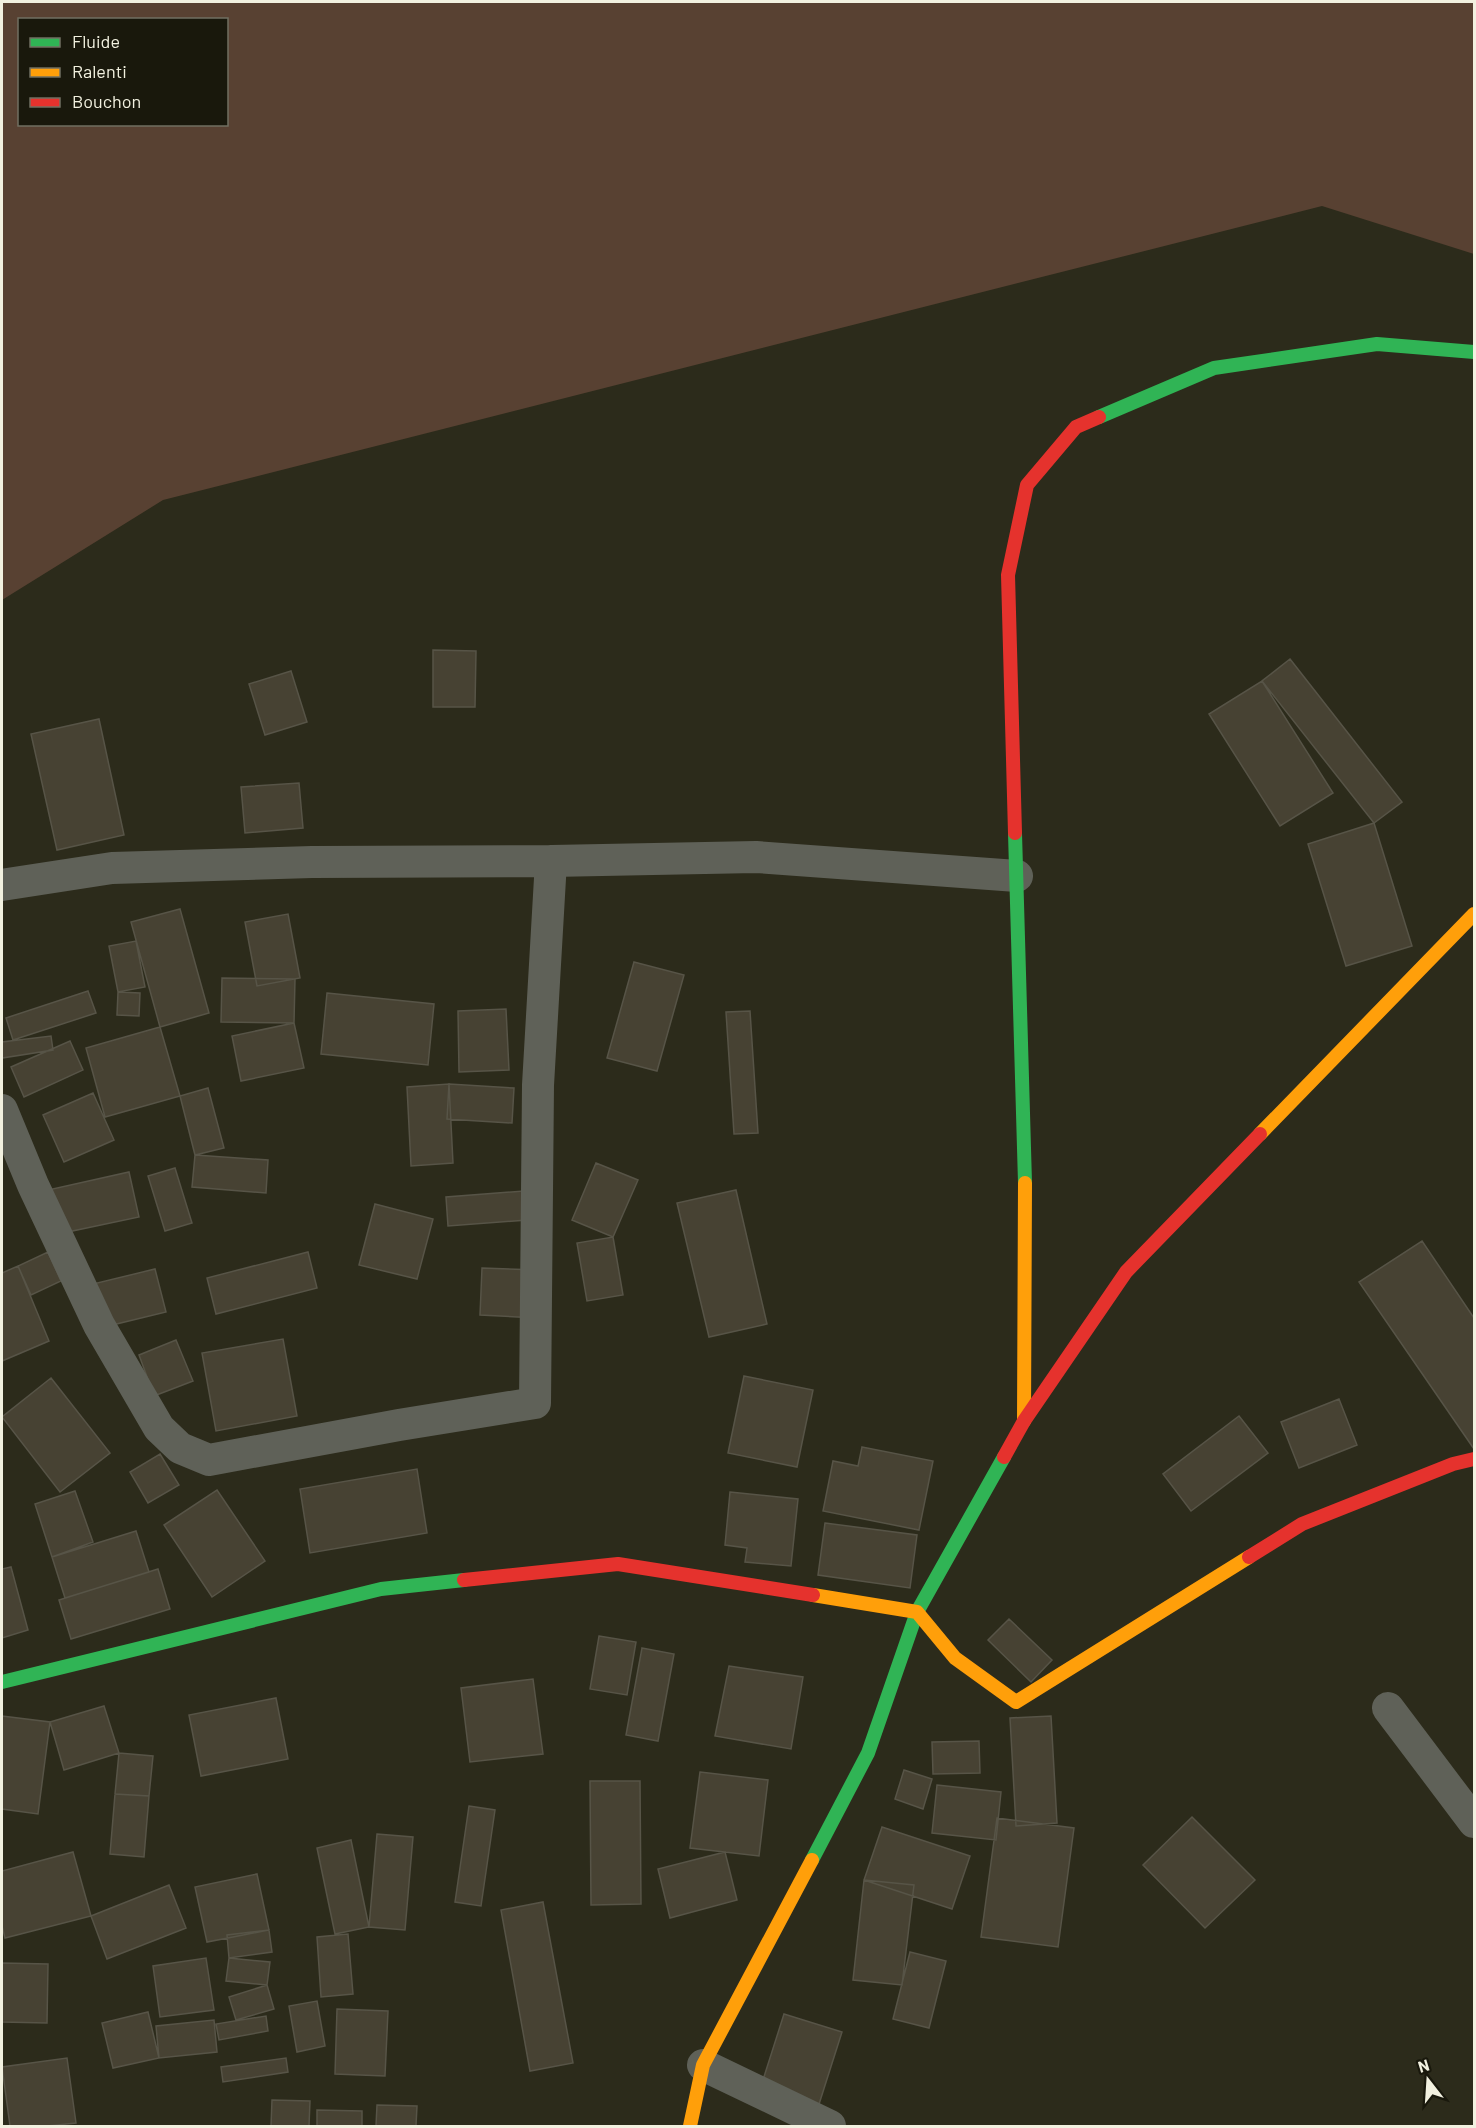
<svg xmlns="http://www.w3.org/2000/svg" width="1476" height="2128" viewBox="0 0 1476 2128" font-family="Barlow,sans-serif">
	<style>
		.green { fill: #584132; fill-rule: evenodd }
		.building { fill: #474233; stroke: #575447; stroke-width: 1.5 }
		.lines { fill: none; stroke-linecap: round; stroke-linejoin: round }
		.street { stroke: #5f6158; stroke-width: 32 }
		.fast { stroke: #30b455; stroke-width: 14 }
		.slow { stroke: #ff9f0a; stroke-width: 14 }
		.jam { stroke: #e5322d; stroke-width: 14 }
	</style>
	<rect width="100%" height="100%" fill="#2c2b1b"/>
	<!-- green -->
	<path class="green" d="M 2,2 L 1474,2 L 1474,254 L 1322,206 L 163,500 L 2,600 ZM 20,20 L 226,20 L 226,124 L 20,124 Z"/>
	<!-- building -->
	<path class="building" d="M 433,650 L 476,651 L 475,707 L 433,707 Z
		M 1290,659 L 1402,802 L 1374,823 L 1262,681 Z
		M 291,671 L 307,722 L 265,735 L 249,684 Z
		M 1262,681 L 1333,793 L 1280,826 L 1209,714 Z
		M 99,719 L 124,835 L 57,850 L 31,734 Z
		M 299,783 L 303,828 L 245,833 L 241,787 Z
		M 1374,823 L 1412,946 L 1346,966 L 1308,844 Z
		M 180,909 L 209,1013 L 160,1027 L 131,922 Z
		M 288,914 L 300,978 L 257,986 L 245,922 Z
		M 136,941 L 145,987 L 118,992 L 109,946 Z
		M 634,962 L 684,975 L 657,1071 L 607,1058 Z
		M 222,978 L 295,979 L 294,1023 L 221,1022 Z
		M 88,991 L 96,1013 L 13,1040 L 6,1018 Z
		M 118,992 L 140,993 L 139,1016 L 117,1015 Z
		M 327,993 L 434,1004 L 428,1065 L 321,1054 Z
		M 506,1009 L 509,1070 L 459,1072 L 458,1011 Z
		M 750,1011 L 758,1133 L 734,1134 L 726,1012 Z
		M 294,1023 L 304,1068 L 241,1081 L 232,1036 Z
		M 160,1027 L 180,1096 L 105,1117 L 86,1048 Z
		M 51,1036 L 53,1050 L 2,1058 L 2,1042 Z
		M 70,1041 L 83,1070 L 24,1097 L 11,1067 Z
		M 449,1084 L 514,1088 L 512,1123 L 447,1119 Z
		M 449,1084 L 453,1163 L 411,1166 L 407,1087 Z
		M 208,1088 L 224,1148 L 195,1155 L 180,1096 Z
		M 93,1093 L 114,1140 L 64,1162 L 43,1115 Z
		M 195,1155 L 268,1160 L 266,1193 L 192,1187 Z
		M 596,1163 L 638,1180 L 613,1237 L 572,1220 Z
		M 175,1168 L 192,1223 L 165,1231 L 148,1176 Z
		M 129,1172 L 139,1217 L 58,1234 L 48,1190 Z
		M 736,1190 L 767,1324 L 709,1337 L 677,1203 Z
		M 524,1191 L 527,1220 L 448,1226 L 446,1197 Z
		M 375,1204 L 433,1219 L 417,1279 L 359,1265 Z
		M 613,1237 L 623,1295 L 587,1301 L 577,1243 Z
		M 1422,1241 L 1474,1318 L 1474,1449 L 1359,1282 Z
		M 48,1252 L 61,1281 L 31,1295 L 18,1266 Z
		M 308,1252 L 317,1288 L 216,1314 L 207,1278 Z
		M 18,1266 L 49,1341 L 2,1361 L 2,1273 Z
		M 482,1268 L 538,1270 L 536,1318 L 480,1315 Z
		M 155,1269 L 166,1312 L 104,1327 L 93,1284 Z
		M 283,1339 L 297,1416 L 216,1431 L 202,1353 Z
		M 176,1340 L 193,1381 L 154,1396 L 139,1355 Z
		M 744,1376 L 813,1390 L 797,1467 L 728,1453 Z
		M 51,1378 L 110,1453 L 60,1492 L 2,1417 Z
		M 1339,1399 L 1357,1445 L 1299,1468 L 1281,1422 Z
		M 1239,1416 L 1268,1453 L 1191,1511 L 1163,1474 Z
		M 862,1447 L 933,1461 L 919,1530 L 823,1511 L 833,1461 L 858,1466 Z
		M 160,1454 L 179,1485 L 148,1503 L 130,1472 Z
		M 417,1469 L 427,1533 L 310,1553 L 300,1489 Z
		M 217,1490 L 265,1561 L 212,1597 L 164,1525 Z
		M 75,1491 L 93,1542 L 52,1557 L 35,1504 Z
		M 730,1492 L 798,1499 L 791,1566 L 745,1562 L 747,1548 L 725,1545 Z
		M 825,1523 L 917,1535 L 910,1588 L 818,1575 Z
		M 136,1531 L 149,1572 L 65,1598 L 52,1557 Z
		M 11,1567 L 28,1630 L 2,1638 L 2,1569 Z
		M 158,1569 L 170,1609 L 71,1639 L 59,1600 Z
		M 1009,1619 L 1052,1660 L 1031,1682 L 988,1640 Z
		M 599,1636 L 636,1642 L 627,1695 L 590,1689 Z
		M 642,1648 L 674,1654 L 658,1741 L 626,1735 Z
		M 729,1666 L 803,1677 L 791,1749 L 715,1736 Z
		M 533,1679 L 543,1754 L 470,1762 L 461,1688 Z
		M 276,1698 L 288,1759 L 201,1776 L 189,1715 Z
		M 104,1706 L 119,1753 L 64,1770 L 50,1722 Z
		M 2,1716 L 50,1722 L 38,1814 L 2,1809 Z
		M 1051,1716 L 1057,1823 L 1016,1826 L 1010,1718 Z
		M 979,1741 L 980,1773 L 933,1774 L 932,1742 Z
		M 119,1753 L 153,1756 L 149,1796 L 115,1794 Z
		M 904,1770 L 932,1779 L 923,1809 L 895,1799 Z
		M 700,1772 L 768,1780 L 759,1856 L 690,1848 Z
		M 590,1781 L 640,1781 L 641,1904 L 591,1905 Z
		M 937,1785 L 1001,1792 L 996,1840 L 932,1833 Z
		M 115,1794 L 149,1796 L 144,1857 L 110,1854 Z
		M 469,1806 L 495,1810 L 481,1906 L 455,1902 Z
		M 1192,1817 L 1255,1880 L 1205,1928 L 1143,1865 Z
		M 997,1818 L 1074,1828 L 1058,1947 L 981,1937 Z
		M 882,1827 L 970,1856 L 952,1909 L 864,1880 Z
		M 377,1834 L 413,1837 L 405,1930 L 369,1927 Z
		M 351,1840 L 369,1927 L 335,1934 L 317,1848 Z
		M 73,1852 L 91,1916 L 5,1938 L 2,1926 L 2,1871 Z
		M 725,1852 L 737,1900 L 670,1918 L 658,1869 Z
		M 257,1874 L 269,1930 L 207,1942 L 195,1887 Z
		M 864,1880 L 914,1885 L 902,1985 L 853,1980 Z
		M 169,1885 L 186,1928 L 107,1959 L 91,1916 Z
		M 543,1902 L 573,2063 L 530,2071 L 501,1910 Z
		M 269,1930 L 272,1952 L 229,1958 L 227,1935 Z
		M 348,1934 L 353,1994 L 321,1997 L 317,1937 Z
		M 910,1952 L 946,1961 L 929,2028 L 893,2019 Z
		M 206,1958 L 214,2010 L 160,2017 L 153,1966 Z
		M 229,1958 L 270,1962 L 267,1985 L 226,1981 Z
		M 2,1963 L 48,1964 L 47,2023 L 2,2022 Z
		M 267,1985 L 274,2009 L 236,2020 L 229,1997 Z
		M 317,2001 L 325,2046 L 297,2052 L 289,2006 Z
		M 337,2009 L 388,2011 L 385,2076 L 335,2074 Z
		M 148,2012 L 159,2058 L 113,2068 L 102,2023 Z
		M 784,2014 L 842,2032 L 813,2123 L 755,2105 Z
		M 266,2016 L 268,2031 L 219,2040 L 216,2024 Z
		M 214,2020 L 217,2052 L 159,2058 L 156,2026 Z
		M 67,2058 L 76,2123 L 47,2126 L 10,2126 L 2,2067 Z
		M 286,2058 L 288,2072 L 223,2082 L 221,2067 Z
		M 272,2100 L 310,2101 L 309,2126 L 271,2126 Z
		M 377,2105 L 417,2106 L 416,2126 L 376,2126 Z
		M 317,2110 L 362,2111 L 362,2126 L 317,2126 Z"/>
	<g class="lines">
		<!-- street -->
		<path class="street" d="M 2,885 L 112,868 L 312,862 L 551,861 L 756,857 L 1017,876
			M 2,1110 L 33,1185 L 99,1325 L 159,1428 L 180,1448 L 209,1460 L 399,1425 L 535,1403 L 538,1085 L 551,861
			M 1388,1708 L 1474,1822
			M 703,2065 L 830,2126"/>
		<!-- fast -->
		<path class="fast" d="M 1099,417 L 1214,368 L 1377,344 L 1474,352
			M 1015,833 L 1025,1183
			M 2,1682 L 381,1589 L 464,1580
			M 812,1860 L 868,1753 L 917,1612 L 1004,1457"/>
		<!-- slow -->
		<path class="slow" d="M 1260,1134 L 1474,914
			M 1024,1421 L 1025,1183
			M 813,1595 L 917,1612 L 955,1658 L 1016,1702 L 1249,1557
			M 690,2126 L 703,2065 L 812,1860"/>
		<!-- jam -->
		<path class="jam" d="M 1015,833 L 1008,575 L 1027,485 L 1076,427 L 1099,417
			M 1004,1457 L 1024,1421 L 1126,1272 L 1260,1134
			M 1249,1557 L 1302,1524 L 1453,1464 L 1474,1459
			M 464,1580 L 618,1564 L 813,1595"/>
	</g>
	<!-- border -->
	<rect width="1476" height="2128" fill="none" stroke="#f2f1e0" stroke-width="6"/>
	<!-- legend -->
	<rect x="18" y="18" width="210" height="108" fill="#19180c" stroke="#706f61" stroke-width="1.5"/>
	<rect x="30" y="38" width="30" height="9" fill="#30b455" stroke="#706f61" stroke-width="1.5"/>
	<text x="72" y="48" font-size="18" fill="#f2f1e0">Fluide</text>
	<rect x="30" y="68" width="30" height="9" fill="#ff9f0a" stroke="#706f61" stroke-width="1.5"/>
	<text x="72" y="78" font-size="18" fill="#f2f1e0">Ralenti</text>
	<rect x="30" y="98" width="30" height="9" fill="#e5322d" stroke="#706f61" stroke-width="1.5"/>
	<text x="72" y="108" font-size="18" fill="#f2f1e0">Bouchon</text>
	<!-- north arrow -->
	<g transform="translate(1428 2080) rotate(343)" stroke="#19180c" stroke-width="4.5" paint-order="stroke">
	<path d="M0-4.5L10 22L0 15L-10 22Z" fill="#f2f1e0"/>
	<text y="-9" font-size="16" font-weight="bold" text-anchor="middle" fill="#f2f1e0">N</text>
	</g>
</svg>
